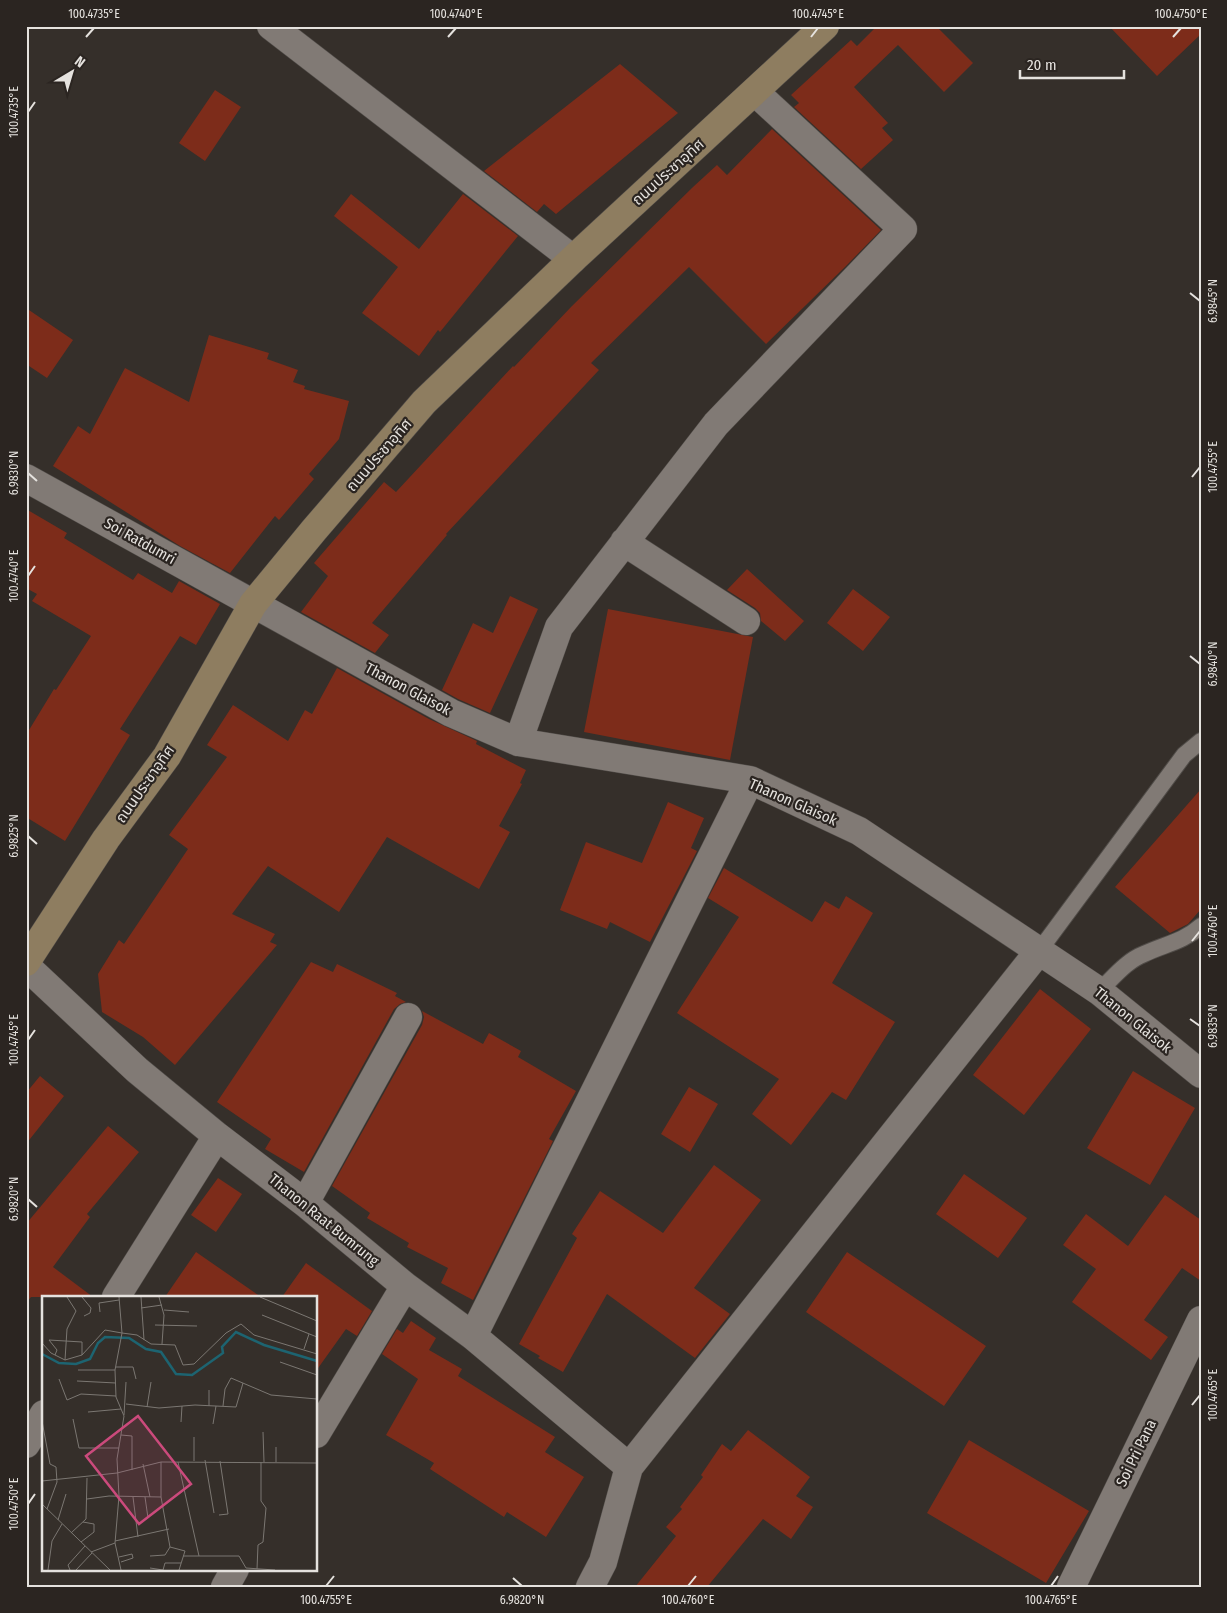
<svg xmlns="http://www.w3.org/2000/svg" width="1227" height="1613" viewBox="0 0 1227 1613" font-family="'Fira Sans Condensed','Noto Sans Thai',sans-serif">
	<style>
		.building { fill: #7d2c1a }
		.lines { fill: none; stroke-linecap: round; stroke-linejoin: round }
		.lane-casing { stroke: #504c48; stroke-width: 18 }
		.street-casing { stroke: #504c48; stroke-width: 29 }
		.secondary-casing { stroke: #504c48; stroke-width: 29 }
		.lane { stroke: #817a75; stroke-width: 16 }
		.street { stroke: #817a75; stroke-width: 28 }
		.secondary { stroke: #8e7d60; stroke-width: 28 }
		.ticks { fill: none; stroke: #e5e2de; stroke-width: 2 }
		.labels { text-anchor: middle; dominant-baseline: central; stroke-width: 4.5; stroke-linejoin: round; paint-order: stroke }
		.street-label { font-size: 15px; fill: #e5e2de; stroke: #2b2521 }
		.inset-river { fill: none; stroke: #1d6471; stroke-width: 2.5 }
		.inset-road { fill: none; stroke: #7b7772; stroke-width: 1 }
		.view { fill: #cb4a7c; fill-opacity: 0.15; stroke: #cb4a7c; stroke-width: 2.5 }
		.inset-edge { fill: none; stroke: #e5e2de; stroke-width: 2.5 }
		.neatline { fill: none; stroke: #e5e2de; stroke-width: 2 }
		.ticks-label { font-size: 12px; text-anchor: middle; fill: #e5e2de }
	</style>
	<rect width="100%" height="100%" fill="#352f2a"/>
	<!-- building -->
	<path class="building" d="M 877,26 L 936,26 L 973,63 L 944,92 L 898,45 L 854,87 L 888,123 L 882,128 L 893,140 L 861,169 L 794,107 L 799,103 L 791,95 L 851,40 L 857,46 Z
		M 1109,26 L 1201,26 L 1201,34 L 1157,76 Z
		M 620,64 L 678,113 L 556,214 L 544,204 L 537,212 L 484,171 Z
		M 215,90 L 241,107 L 205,161 L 179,143 Z
		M 772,129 L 881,230 L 846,266 L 766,344 L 689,267 L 591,363 L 599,370 L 446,534 L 447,535 L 372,623 L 389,635 L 375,653 L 301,612 L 328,576 L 314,563 L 384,482 L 396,492 L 513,366 L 514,367 L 571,307 L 693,187 L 717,165 L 727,175 Z
		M 351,194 L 419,249 L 463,194 L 518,236 L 440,332 L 438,330 L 419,356 L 362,313 L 398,267 L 334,216 Z
		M 26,308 L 73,340 L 47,378 L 26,364 Z
		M 209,335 L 269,353 L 267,359 L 298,370 L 293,382 L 305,386 L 304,389 L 349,401 L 339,439 L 309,474 L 314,479 L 279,520 L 275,516 L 230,573 L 180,546 L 53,466 L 78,426 L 90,434 L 125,368 L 189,402 Z
		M 26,509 L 67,533 L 64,538 L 133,580 L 138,573 L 172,593 L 179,581 L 220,604 L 196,645 L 180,636 L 120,729 L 130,735 L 65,841 L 26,817 L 26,735 L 54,689 L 56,690 L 91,636 L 32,601 L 37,594 L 26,588 Z
		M 747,569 L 804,621 L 785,641 L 761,621 L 760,613 L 755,608 L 727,590 Z
		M 853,589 L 890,617 L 863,651 L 827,623 Z
		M 510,596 L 538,609 L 490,713 L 458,699 L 442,690 L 473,623 L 493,633 Z
		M 608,609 L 753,637 L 730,760 L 584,732 Z
		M 337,668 L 429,719 L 477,741 L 476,744 L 526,770 L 520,783 L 522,784 L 499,826 L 510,832 L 479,889 L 387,837 L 339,912 L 268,866 L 232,914 L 275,934 L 270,942 L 277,945 L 175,1065 L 143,1037 L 102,1012 L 98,974 L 119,940 L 124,944 L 188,849 L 169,835 L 227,757 L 207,745 L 233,705 L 288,741 L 305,710 L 312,714 Z
		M 1201,789 L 1201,909 L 1188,924 L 1170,933 L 1115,887 Z
		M 668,802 L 704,818 L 691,848 L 697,851 L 650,942 L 610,922 L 607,929 L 560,910 L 586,842 L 642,863 Z
		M 724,868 L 812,922 L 825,901 L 839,909 L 846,896 L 873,913 L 832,983 L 895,1022 L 846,1100 L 832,1092 L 791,1145 L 752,1114 L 779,1079 L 677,1013 L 739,917 L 708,898 Z
		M 311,962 L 333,972 L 337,964 L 397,993 L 395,996 L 406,1002 L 400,1004 L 394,1009 L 304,1172 L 265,1149 L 271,1139 L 217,1102 Z
		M 1040,989 L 1091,1029 L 1024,1115 L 973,1075 Z
		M 422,1011 L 483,1044 L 489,1033 L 521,1051 L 518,1057 L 576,1091 L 549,1139 L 553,1141 L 473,1300 L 441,1283 L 448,1268 L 407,1247 L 409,1243 L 367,1218 L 370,1213 L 332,1186 L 422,1025 L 424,1017 Z
		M 1133,1071 L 1195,1108 L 1150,1185 L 1087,1148 Z
		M 40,1076 L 64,1096 L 26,1144 L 26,1093 Z
		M 689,1087 L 718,1104 L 690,1152 L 661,1134 Z
		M 108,1126 L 139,1152 L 87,1214 L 90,1217 L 53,1267 L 93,1297 L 31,1297 L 26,1303 L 26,1224 Z
		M 714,1165 L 761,1200 L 694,1288 L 730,1314 L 695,1358 L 607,1294 L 563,1372 L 538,1358 L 540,1356 L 519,1344 L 577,1238 L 572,1234 L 600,1191 L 663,1233 Z
		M 964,1174 L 1027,1218 L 998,1258 L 936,1214 Z
		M 218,1178 L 242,1194 L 216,1232 L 191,1215 Z
		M 1165,1195 L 1201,1220 L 1201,1281 L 1182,1268 L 1144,1320 L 1168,1337 L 1151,1360 L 1072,1302 L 1096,1269 L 1063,1245 L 1086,1214 L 1128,1246 Z
		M 196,1252 L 261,1297 L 165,1297 Z
		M 847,1252 L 986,1346 L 944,1406 L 806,1312 Z
		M 306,1263 L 372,1311 L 357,1336 L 346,1329 L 316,1371 L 316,1297 L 282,1297 Z
		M 411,1321 L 436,1338 L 429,1350 L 462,1369 L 458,1376 L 555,1437 L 545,1452 L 584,1477 L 546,1537 L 507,1512 L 504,1517 L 430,1469 L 434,1463 L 386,1435 L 418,1379 L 382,1354 L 397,1329 L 403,1333 Z
		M 748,1430 L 810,1477 L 796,1496 L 813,1507 L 791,1539 L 763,1519 L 707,1587 L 635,1587 L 676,1536 L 666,1527 L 682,1509 L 680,1507 L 703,1477 L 701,1475 L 722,1444 L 731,1451 Z
		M 969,1440 L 1089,1511 L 1046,1583 L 927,1513 Z"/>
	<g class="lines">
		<defs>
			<path id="lane" d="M 1039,951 L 1184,755 L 1201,741
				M 1099,991 C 1113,978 1126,961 1144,954 C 1165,944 1183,942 1201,926"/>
			<path id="street" d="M 271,26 L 573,259
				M 26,478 L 451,713 L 518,742 L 750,780 L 859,831 L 1099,991 L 1201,1074
				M 624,542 L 746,621
				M 518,742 L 559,627 L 716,424 L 903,229 L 755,92
				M 26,966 L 137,1070 L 217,1136 L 305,1203 L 405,1286 L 473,1336 L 629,1467
				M 305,1203 L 408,1017
				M 116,1297 L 217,1136
				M 473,1336 L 750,780
				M 316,1434 L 405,1286
				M 26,1444 L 44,1414
				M 225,1587 L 235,1569
				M 590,1587 L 603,1562 L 629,1467 L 1039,951
				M 1071,1587 L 1201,1320"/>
			<path id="secondary" d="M 26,962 L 106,839 L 167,756 L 253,604 L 314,530 L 424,402 L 573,259 L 825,26"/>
		</defs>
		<!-- lane casing -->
		<use href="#lane" class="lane-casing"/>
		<!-- street casing -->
		<use href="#street" class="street-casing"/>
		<!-- secondary casing -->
		<use href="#secondary" class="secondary-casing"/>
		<!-- lane -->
		<use href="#lane" class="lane"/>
		<!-- street -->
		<use href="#street" class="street"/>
		<!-- secondary -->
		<use href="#secondary" class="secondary"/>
	</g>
	<!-- ticks -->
	<path class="ticks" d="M 86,37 L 94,28M 448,37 L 456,28M 811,37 L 818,28M 1173,37 L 1181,28M 28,112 L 35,102M 1190,293 L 1200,301M 28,473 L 37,481M 1192,477 L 1200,467M 28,576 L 35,566M 1190,656 L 1200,664M 28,836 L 37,844M 1192,941 L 1200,931M 1190,1019 L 1200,1026M 28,1040 L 35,1030M 28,1199 L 37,1207M 1192,1405 L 1200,1395M 28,1504 L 35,1494M 513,1578 L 522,1586M 326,1586 L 334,1576M 688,1586 L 696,1576M 1051,1586 L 1058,1576"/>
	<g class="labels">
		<!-- street labels -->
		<g class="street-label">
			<text transform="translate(668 172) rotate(-42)">ถนนประชาอุทิศ</text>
			<text transform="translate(379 455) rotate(-49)">ถนนประชาอุทิศ</text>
			<text transform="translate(140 541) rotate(29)">Soi Ratdumri</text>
			<text transform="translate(408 689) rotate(28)">Thanon Glaisok</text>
			<text transform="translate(145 784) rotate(-55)">ถนนประชาอุทิศ</text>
			<text transform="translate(793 802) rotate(24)">Thanon Glaisok</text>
			<text transform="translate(1133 1020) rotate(39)">Thanon Glaisok</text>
			<text transform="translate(324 1220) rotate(39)">Thanon Raat Bumrung</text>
			<text transform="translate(1136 1453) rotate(-64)">Soi Pri Pana</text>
		</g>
	</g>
	<!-- overview -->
	<g transform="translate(42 1296)">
		<rect width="275" height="275" fill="#352f2a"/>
		<path class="inset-river" d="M 0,58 L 17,67 L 34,68 L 48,63 L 56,47 L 63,41 L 87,42 L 104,53 L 119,56 L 134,78 L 150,79 L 181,57 L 180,51 L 194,36 L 222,49 L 275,65"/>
		<path class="inset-road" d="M 40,1 L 49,12 L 48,17 L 42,20M 77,1 L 80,37 L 95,39 L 109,48 L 133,49 L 141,69 L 152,68 L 184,37 L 199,28 L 212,39 L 275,58M 99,1 L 102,44M 117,1 L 122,19 L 120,48M 218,1 L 275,25M 99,12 L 120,9M 122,14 L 147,16M 58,16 L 57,7 L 77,4M 220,19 L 275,41M 113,29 L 155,30M 7,44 L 40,46 L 40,59M 7,44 L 15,54 L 13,59M 0,47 L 9,57 L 23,64 L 40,59 L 63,34 L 80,37 L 73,74 L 74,101 L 82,120 L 75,163 L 77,200 L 73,247 L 79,274M 262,53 L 267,38M 23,64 L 25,33 L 34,15 L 25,1M 238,66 L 275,79M 74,71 L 91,71 L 94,83M 36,74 L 73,74M 17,83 L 25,104 L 39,98 L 74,100M 35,85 L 74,87M 84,108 L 117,112 L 153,109 L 194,111 L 201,87M 167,110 L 167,94M 181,110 L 183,93 L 189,82 L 229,99 L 275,103M 105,111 L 109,86M 46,116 L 79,113M 82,119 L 84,86M 31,123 L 37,152 L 77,152M 0,125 L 8,168 L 14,171 L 15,186 L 5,213M 139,126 L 140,110M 171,128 L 174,110M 221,136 L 222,166M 79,139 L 90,140 L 90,174M 234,151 L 234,166M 163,164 L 172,217M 152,165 L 152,141M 119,166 L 119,201 L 128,251 L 143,255 L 137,274M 136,166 L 157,260M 101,168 L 108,201M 0,185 L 75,177 L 119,166 L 275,167M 91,201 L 96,241M 103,201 L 106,222M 45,203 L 67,200 L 119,201M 0,208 L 68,274M 177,219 L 186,218 L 178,165M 16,224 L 24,198M 29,237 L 44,223 L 45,182M 73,245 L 127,233M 39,246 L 52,236 L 52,228 L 41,226M 49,256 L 73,247M 108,260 L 123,259 L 128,251M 141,260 L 197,260 L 204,272 L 233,274M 77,261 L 90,258 L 91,262 L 79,266M 108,272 L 121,274 L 123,267 L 139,267M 215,273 L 216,249 L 221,246 L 224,212 L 219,205 L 219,166M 6,274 L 10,245 L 20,228M 28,274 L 26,269 L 43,250M 34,274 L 50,257"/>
		<path class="view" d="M 96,120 L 149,188 L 97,228 L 44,160 Z"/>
		<rect width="275" height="275" class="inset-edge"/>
	</g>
	<!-- border -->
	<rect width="1227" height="1613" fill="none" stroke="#2b2521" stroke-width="55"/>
	<!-- north arrow -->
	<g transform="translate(72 72) rotate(38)" stroke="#2b2521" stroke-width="4" paint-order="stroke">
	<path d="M0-4L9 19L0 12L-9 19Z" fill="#e5e2de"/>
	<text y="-8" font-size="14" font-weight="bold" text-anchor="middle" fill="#e5e2de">N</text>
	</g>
	<!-- scale -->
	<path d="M1020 70v8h104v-8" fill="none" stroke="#e5e2de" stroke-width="2.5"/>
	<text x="1027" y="70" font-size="15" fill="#e5e2de" stroke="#2b2521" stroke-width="4" paint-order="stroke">20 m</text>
	<rect x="28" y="28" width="1172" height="1558" class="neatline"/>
	<g class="ticks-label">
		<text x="94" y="18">100.4735°E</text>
		<text x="456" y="18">100.4740°E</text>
		<text x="818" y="18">100.4745°E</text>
		<text x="1181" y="18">100.4750°E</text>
		<text transform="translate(14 112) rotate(-90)" y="4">100.4735°E</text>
		<text transform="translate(1213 301) rotate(-90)" y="4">6.9845°N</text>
		<text transform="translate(1213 467) rotate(-90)" y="4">100.4755°E</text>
		<text transform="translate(14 473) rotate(-90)" y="4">6.9830°N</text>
		<text transform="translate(14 576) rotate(-90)" y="4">100.4740°E</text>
		<text transform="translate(1213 664) rotate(-90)" y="4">6.9840°N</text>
		<text transform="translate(14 836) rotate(-90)" y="4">6.9825°N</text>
		<text transform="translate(1213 931) rotate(-90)" y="4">100.4760°E</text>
		<text transform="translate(1213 1026) rotate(-90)" y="4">6.9835°N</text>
		<text transform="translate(14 1040) rotate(-90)" y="4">100.4745°E</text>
		<text transform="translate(14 1199) rotate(-90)" y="4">6.9820°N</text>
		<text transform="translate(1213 1395) rotate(-90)" y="4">100.4765°E</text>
		<text transform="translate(14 1504) rotate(-90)" y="4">100.4750°E</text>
		<text x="326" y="1604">100.4755°E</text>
		<text x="522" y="1604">6.9820°N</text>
		<text x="688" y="1604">100.4760°E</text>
		<text x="1051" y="1604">100.4765°E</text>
	</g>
</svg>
